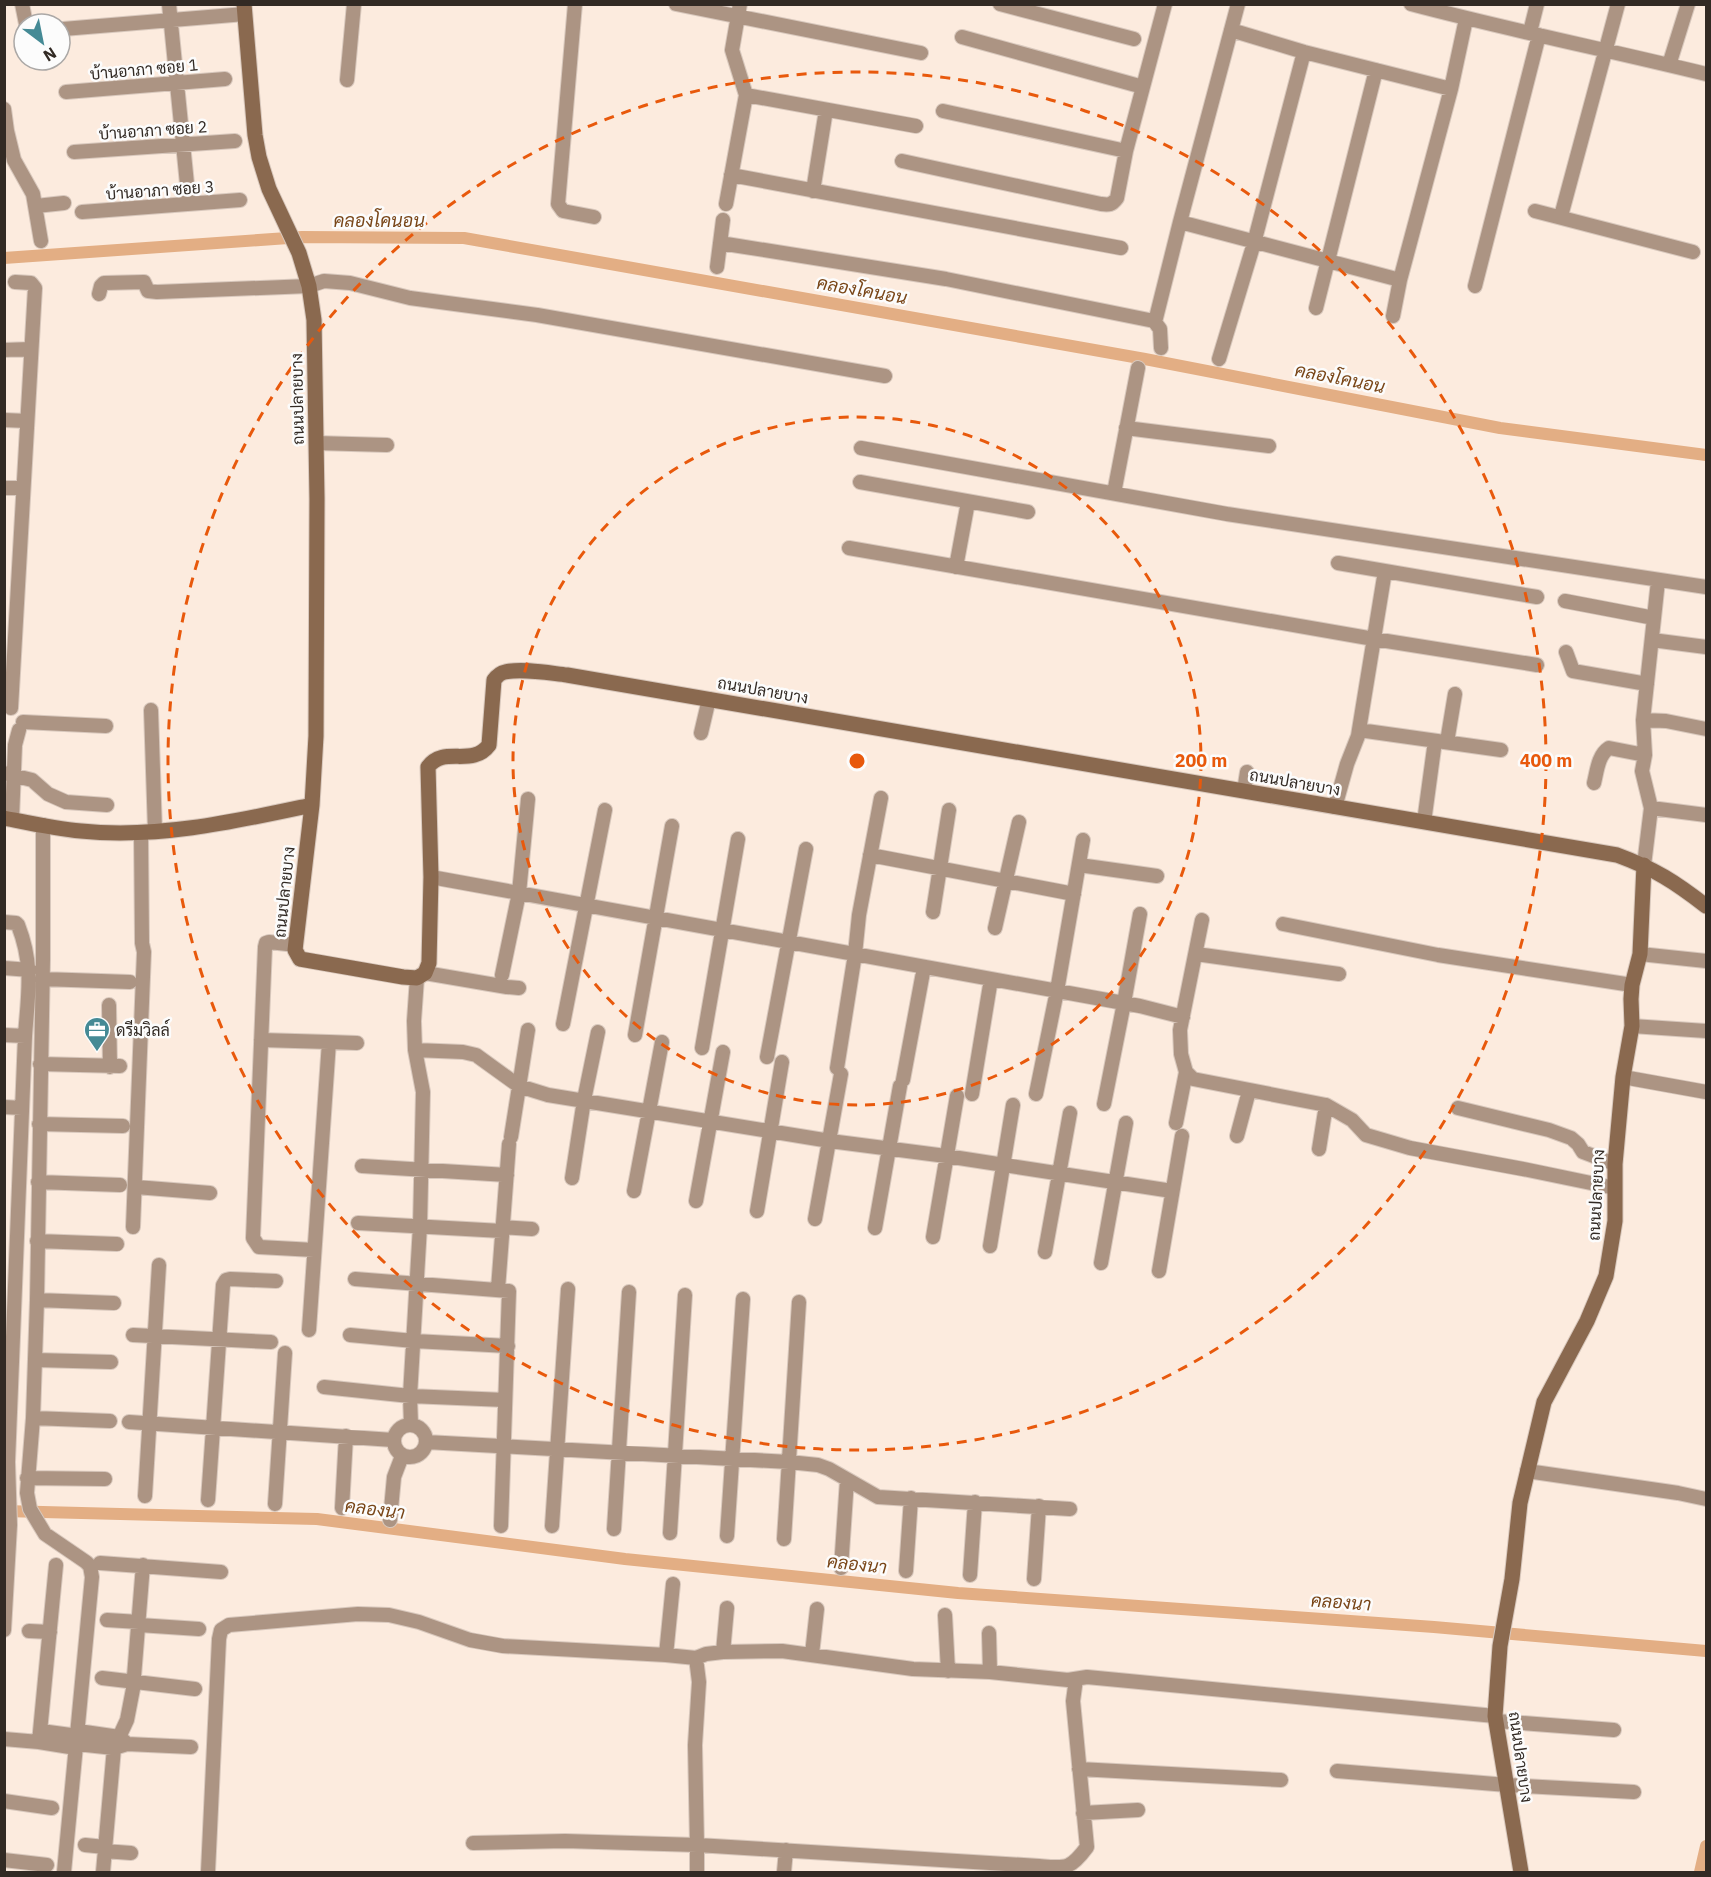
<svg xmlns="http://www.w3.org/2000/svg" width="1711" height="1877" viewBox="0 0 1711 1877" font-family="'IBM Plex Sans',Sarabun,sans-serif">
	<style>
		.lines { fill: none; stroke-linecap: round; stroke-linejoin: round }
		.canal { stroke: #e3ae84; stroke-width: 12 }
		.street-casing { stroke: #d8c8bd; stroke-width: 16 }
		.secondary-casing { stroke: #d8c8bd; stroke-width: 17 }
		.street { stroke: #ac9483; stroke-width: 14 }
		.secondary { stroke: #8a694f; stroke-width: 15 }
		.ring { fill: none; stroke: #e8590c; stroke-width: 3; stroke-dasharray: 10 8 }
		.labels { text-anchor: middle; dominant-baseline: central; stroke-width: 5; stroke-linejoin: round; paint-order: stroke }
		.street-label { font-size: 16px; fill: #322a24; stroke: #fcfcfc }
		.poi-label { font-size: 16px; fill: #322a24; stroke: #fcfcfc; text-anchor: start }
		.water-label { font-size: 18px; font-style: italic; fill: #794618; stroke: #fcfcfc }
		.centre { fill: #e8590c; stroke: #fcfcfc; stroke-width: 3 }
		.ring-label { font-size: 18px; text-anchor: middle; font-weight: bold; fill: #e8590c; stroke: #fcfcfc; stroke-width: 5; stroke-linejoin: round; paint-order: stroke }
	</style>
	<rect width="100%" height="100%" fill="#fcebde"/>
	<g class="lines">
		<!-- canal -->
		<path class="canal" d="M 4,258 L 302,237 L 464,238 L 1145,359 L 1500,428 L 1706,455
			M 4,1511 L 317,1519 L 625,1559 L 958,1593 L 1434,1627 L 1706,1651
			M 1700,1872 L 1706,1846"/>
		<defs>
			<path id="street" d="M 22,4 L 26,24
				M 169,4 L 189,204
				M 575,4 L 558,204 L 563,211 L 594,217
				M 676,4 L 921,53
				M 1000,4 L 1134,39
				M 1411,4 C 1509,30 1608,50 1706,74
				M 63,29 L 245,14
				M 1231,30 L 1304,52 L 1451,89
				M 1530,32 L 1537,4
				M 962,37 L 1143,87
				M 1669,65 L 1688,4
				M 347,80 L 354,4
				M 66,92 L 225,79
				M 746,95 L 916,126
				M 4,109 L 7,131 L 14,160 L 33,194 L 41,241
				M 943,111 L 1126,151
				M 74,152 L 235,141
				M 902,161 L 1101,204 C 1109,205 1112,205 1117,198 L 1126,151 L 1165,4
				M 731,175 L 1121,248
				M 813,191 L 826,110
				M 726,204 L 746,95 L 732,50 L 740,4
				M 36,206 L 64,203
				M 1535,211 L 1693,252
				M 82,212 L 240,200
				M 1561,216 L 1618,4
				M 1180,222 L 1400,280
				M 720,243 L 946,279 L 1154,321 L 1160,329 L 1161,348
				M 717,267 L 723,220
				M 1475,286 L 1539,35
				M 99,294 L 101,286 L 104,283 L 144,282 L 148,291 L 157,292 L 309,286 L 324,281 L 350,283 L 410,298 L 537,315 L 885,376
				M 1316,308 L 1376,70
				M 1393,316 L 1400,280 L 1451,89 L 1466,19
				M 1154,321 L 1156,318 L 1180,222 L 1238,4
				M 4,350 L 31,349
				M 1219,359 L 1254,243 L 1304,52
				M 4,420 L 27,421
				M 1126,428 L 1269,446
				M 316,443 L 387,445
				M 861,448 L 1227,514 L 1706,587
				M 860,482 L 1028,512
				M 4,488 L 23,488
				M 1114,493 L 1138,368
				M 849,548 L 1374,639 L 1537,665
				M 1338,563 L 1537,597
				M 956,567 L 968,502
				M 1565,601 L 1654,618
				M 1652,640 L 1706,647
				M 1566,652 L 1573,671 L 1647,684
				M 11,708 L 35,288 L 31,283 L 15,282
				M 151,710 L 155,831
				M 1643,720 L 1666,721 L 1706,729
				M 23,722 L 106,726
				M 1359,730 L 1501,750
				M 701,733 L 709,699
				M 1447,742 L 1455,694
				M 4,773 L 32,780 L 48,794 L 66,802 L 107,805
				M 1594,783 C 1597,771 1598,755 1609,748 L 1645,755
				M 1244,791 L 1247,772
				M 1335,807 L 1347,764 L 1358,736 L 1385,571
				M 1651,808 L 1706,815
				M 12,819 L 15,745 L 19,730
				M 1424,822 L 1435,741
				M 43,825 L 43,959 L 37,1300 L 33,1418 L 27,1493 L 30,1509 L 45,1534 L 86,1562 L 90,1566 L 92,1577 L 64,1872
				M 870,855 L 1074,894
				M 1079,865 L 1157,876
				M 1644,865 L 1651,808 L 1642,771 L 1645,755 L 1643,720 L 1658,581
				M 431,877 L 1140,1006 L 1183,1017
				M 933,912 L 949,810
				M 1202,920 L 1180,1030 L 1181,1054 L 1186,1072 L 1193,1079 L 1326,1105 L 1352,1120 L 1366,1135 L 1410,1148 L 1523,1169 L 1615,1188
				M 4,922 L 16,923 L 18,925 C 34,966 28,994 25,1036 L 8,1462 L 10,1525 L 4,1630
				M 1283,924 L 1438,955 L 1632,985
				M 995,928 L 1019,822
				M 296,945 L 269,942 L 266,943 L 265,947 L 253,1238 L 259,1247 L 314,1250
				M 1196,954 L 1339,974
				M 1640,954 L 1706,961
				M 4,968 L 30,970
				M 425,973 L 507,987 L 519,988
				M 502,975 L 519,893 L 528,799
				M 42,979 L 130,982
				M 109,1005 L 110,1067
				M 563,1024 L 605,810
				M 1632,1026 L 1706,1031
				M 4,1035 L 25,1036
				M 635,1035 L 672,826
				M 261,1040 L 329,1042 L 309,1330
				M 329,1042 L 357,1043
				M 702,1048 L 738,839
				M 415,1050 L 463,1052 L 476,1055 L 519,1086 L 548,1095 L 830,1141 L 946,1156 L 1172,1191
				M 767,1057 L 806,849
				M 40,1064 L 120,1066
				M 837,1068 L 855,954 L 859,915 L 881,798
				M 1623,1077 L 1706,1092
				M 903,1080 L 924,967
				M 972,1094 L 991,979
				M 1036,1094 L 1057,991 L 1083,840
				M 1104,1104 L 1124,1003 L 1140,914
				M 4,1107 L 22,1108
				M 1458,1108 L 1549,1130 L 1571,1138 L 1578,1144 L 1583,1152 L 1615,1164
				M 1176,1123 L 1186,1072
				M 39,1124 L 123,1126
				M 1237,1136 L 1249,1091
				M 511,1137 L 528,1030
				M 1319,1149 L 1326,1105
				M 362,1166 L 507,1175
				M 572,1178 L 584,1100 L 598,1032
				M 38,1182 L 120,1185
				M 136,1187 L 210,1193
				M 634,1191 L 662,1042
				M 696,1201 L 723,1052
				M 757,1211 L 782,1062
				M 815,1219 L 841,1074
				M 358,1223 L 502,1231
				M 133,1227 L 144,952 L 142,943 L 141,832
				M 502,1227 L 532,1229
				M 875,1228 L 900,1086
				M 933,1237 L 957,1096
				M 37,1241 L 117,1244
				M 990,1246 L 1013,1105
				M 1045,1252 L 1070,1113
				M 1101,1263 L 1126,1123
				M 1159,1271 L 1182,1136
				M 355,1279 L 509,1291 L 501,1526
				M 498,1289 L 509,1144
				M 37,1300 L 114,1303
				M 133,1335 L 271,1342
				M 350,1335 L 414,1341 L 508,1346
				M 36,1360 L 111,1362
				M 324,1387 L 410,1396 L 505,1400
				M 33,1418 L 110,1421
				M 129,1422 L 393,1440
				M394 1441a16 16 0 1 1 32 0a16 16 0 1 1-32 0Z
				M 411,1425 L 410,1396 L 420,1226 L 423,1092 L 415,1050 L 414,1021 L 417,978
				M 426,1442 L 789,1462 L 818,1465 L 829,1469 L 878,1497 L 1070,1509
				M 1527,1471 L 1678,1493 L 1706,1499
				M 27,1478 L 105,1479
				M 145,1496 L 159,1265
				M 208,1500 L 223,1285 L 226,1280 L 230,1279 L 276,1281
				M 275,1504 L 285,1353
				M 342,1508 L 346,1436
				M 390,1520 L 394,1477 L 402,1456
				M 552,1526 L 568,1289
				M 614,1529 L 629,1292
				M 670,1533 L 685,1295
				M 727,1536 L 743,1299
				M 784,1539 L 799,1302
				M 100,1563 L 221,1572
				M 841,1568 L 847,1480
				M 906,1571 L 911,1498
				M 970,1575 L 975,1502
				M 1034,1579 L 1039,1506
				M 945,1615 L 948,1671
				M 107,1620 L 139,1622
				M 139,1625 L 199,1629
				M 29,1631 L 50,1632
				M 989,1633 L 990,1672
				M 723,1652 L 727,1608
				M 812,1654 L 817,1609
				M 666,1655 L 673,1584
				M 696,1658 L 699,1682 L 695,1745 L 697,1845 L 1039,1866 C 1066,1868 1070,1870 1087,1847 L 1073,1701 L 1076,1679
				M 102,1678 L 195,1689
				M 1496,1721 L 1614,1730
				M 41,1731 L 78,1736
				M 78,1731 L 119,1737 L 125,1742
				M 4,1739 L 39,1742 L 56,1565
				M 39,1742 L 76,1748
				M 77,1744 L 114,1748 L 127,1744 L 191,1747
				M 1079,1769 L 1281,1780
				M 1337,1771 L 1507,1785 L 1634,1792
				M 4,1801 L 52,1808
				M 1083,1813 L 1138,1810
				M 473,1843 L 565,1841 L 697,1845 L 697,1872
				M 85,1845 L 105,1847
				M 104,1851 L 131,1853
				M 4,1860 L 47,1865
				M 103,1872 L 114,1748 L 127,1720 L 133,1689 L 143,1565
				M 208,1872 L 219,1639 L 221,1630 L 229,1625 L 358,1614 L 389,1615 L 419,1622 L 470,1640 L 503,1646 L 666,1655 L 696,1658 L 706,1654 L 723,1652 L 782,1651 L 913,1669 L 990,1672 L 1068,1680 L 1087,1677 L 1495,1716
				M 784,1872 L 786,1850"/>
			<path id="secondary" d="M 244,4 L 255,135 L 259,157 L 269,189 L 299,253 L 309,286 L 314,320 L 317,499 L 316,736 L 312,805 L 295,950 L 300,959 L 403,977 L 417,978 L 425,973 L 429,963 L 431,877 L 428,767 C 444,745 472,768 489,745 L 494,680 C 497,676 500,673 505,672 C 522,668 549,673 567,675 L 1617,855 C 1655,869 1675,882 1706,906
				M 4,818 C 29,823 56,829 81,831 C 159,839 237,821 312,805
				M 1521,1872 L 1495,1716 L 1500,1646 L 1512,1579 L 1520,1503 L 1544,1402 L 1587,1321 L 1606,1276 L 1615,1221 L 1615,1164 L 1623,1077 L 1632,1026 L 1631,999 L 1632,985 L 1640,954 L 1644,865"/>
		</defs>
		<!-- street casing -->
		<use href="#street" class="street-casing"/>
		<!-- secondary casing -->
		<use href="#secondary" class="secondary-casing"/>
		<!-- street -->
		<use href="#street" class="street"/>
		<!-- secondary -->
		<use href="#secondary" class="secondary"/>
	</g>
	<!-- distance rings -->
	<g class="ring">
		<circle cx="857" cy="761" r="344"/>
		<circle cx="857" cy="761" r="689"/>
	</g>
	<!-- icons -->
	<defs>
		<symbol id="office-pin" viewBox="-11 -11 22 30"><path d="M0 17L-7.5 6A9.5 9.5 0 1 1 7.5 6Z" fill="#458a95" stroke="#fcfcfc"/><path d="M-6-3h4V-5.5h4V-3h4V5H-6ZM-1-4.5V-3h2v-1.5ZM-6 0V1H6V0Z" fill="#fff"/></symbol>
	</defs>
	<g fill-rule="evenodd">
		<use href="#office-pin" x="82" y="1015" width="30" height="40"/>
	</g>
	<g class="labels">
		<!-- street labels -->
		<g class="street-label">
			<text transform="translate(144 69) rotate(-5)">บ้านอาภา ซอย 1</text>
			<text transform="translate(153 130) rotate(-4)">บ้านอาภา ซอย 2</text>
			<text transform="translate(160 190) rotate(-4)">บ้านอาภา ซอย 3</text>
			<text transform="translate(297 399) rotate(-91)">ถนนปลายบาง</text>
			<text transform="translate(763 690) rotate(10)">ถนนปลายบาง</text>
			<text transform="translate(1295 782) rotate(10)">ถนนปลายบาง</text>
			<text transform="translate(284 892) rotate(-84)">ถนนปลายบาง</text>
			<text transform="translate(1596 1195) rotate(-87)">ถนนปลายบาง</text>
			<text transform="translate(1521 1757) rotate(82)">ถนนปลายบาง</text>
		</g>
		<!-- poi labels -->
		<g class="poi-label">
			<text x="116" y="1030">ดรีมวิลล์</text>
		</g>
		<!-- water labels -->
		<g class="water-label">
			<text x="379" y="220">คลองโคนอน</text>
			<text transform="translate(862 290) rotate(10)">คลองโคนอน</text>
			<text transform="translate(1340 378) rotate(11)">คลองโคนอน</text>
			<text transform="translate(375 1509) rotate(7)">คลองนา</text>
			<text transform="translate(857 1564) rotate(6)">คลองนา</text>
			<text transform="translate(1341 1602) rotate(4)">คลองนา</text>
		</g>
	</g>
	<circle cx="857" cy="761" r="9" class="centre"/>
	<g class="ring-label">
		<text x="1201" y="767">200 m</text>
		<text x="1546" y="767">400 m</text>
	</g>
	<!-- border -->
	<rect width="1711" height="1877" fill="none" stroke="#322a24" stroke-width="12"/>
	<!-- north arrow -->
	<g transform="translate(42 42) rotate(148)"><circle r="28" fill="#fcfcfc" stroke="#aba8a6" stroke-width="1.5"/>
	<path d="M0-4.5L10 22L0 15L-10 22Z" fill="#458a95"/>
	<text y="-9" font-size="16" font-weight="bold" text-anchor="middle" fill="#322a24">N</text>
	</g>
</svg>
